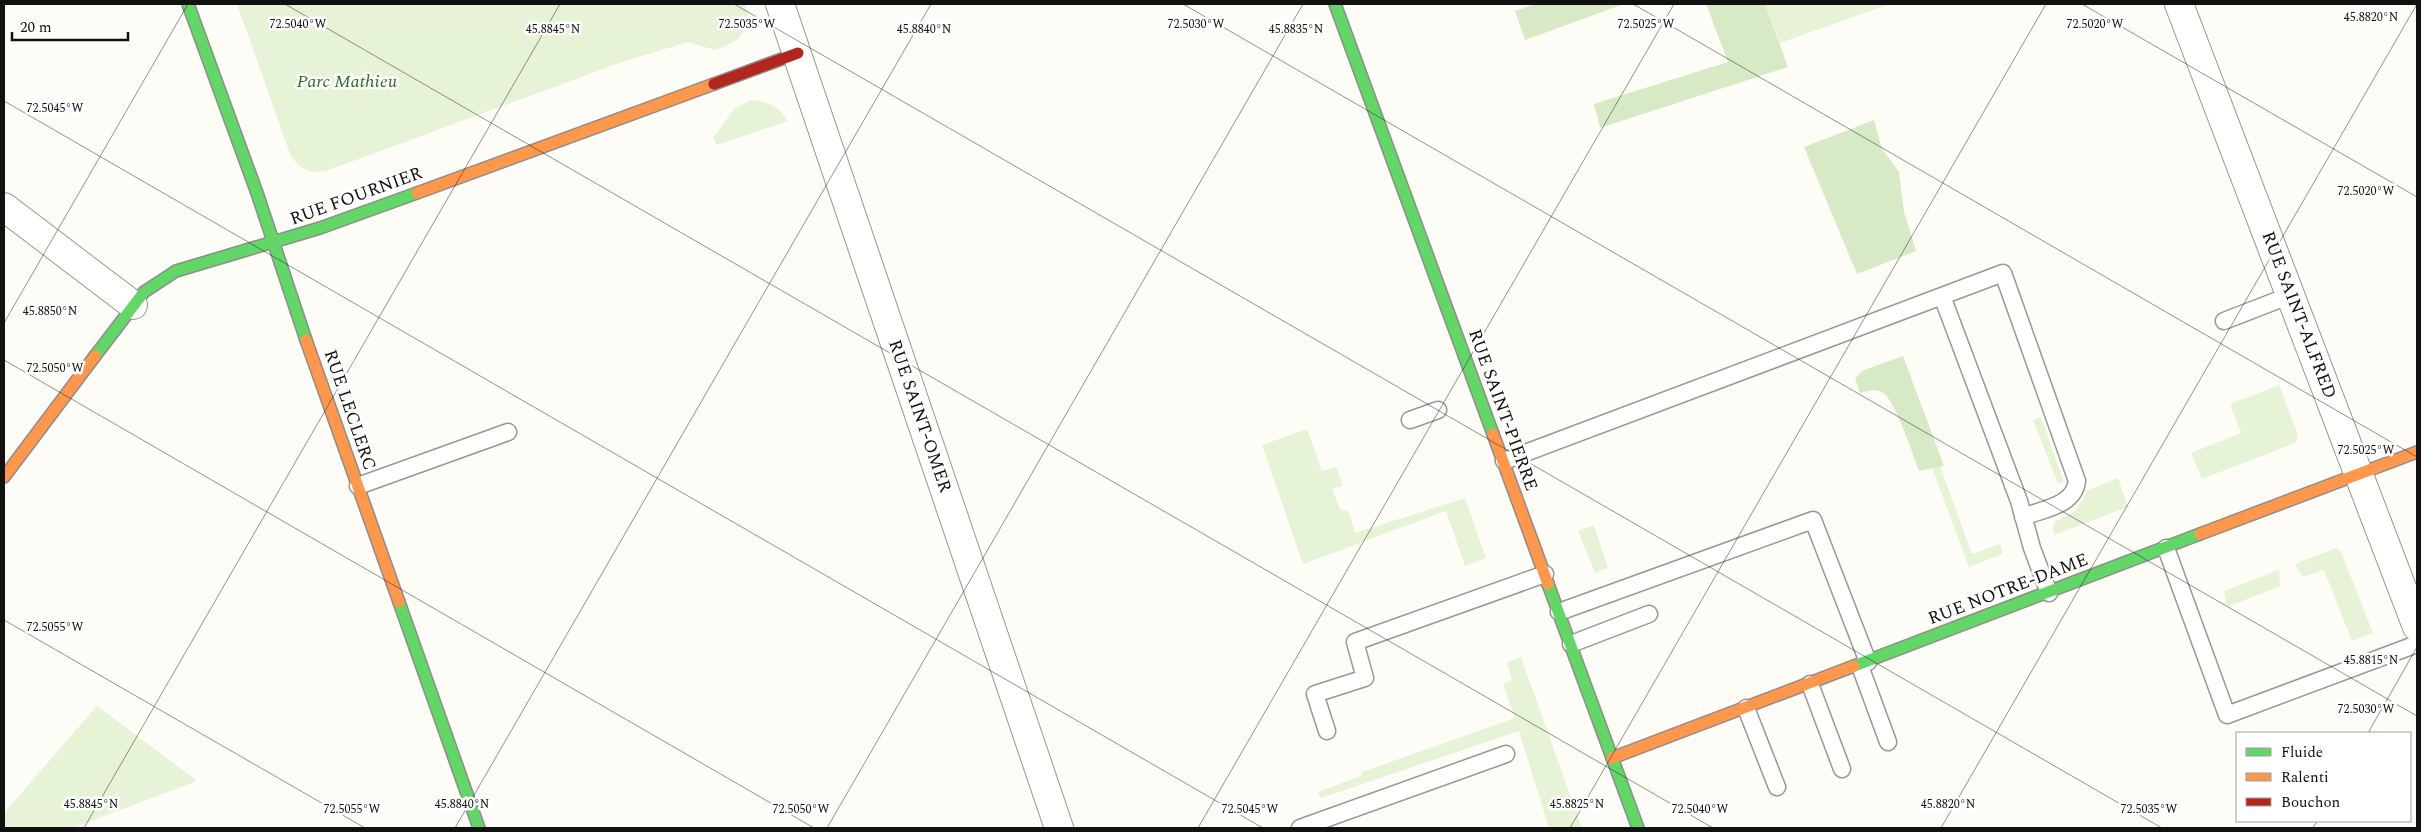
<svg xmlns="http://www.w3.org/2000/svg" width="2421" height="832" viewBox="0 0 2421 832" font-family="Spectral,serif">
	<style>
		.green { fill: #e7f3d7 }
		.forest { fill: #d8eac5 }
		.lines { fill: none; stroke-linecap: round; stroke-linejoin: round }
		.lane-casing { stroke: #979795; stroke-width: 19 }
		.street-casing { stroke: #979795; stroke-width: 30 }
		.fast-casing { stroke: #8e8d8b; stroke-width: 14 }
		.slow-casing { stroke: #8e8d8b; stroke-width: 14 }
		.jam-casing { stroke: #8e8d8b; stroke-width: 14 }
		.lane { stroke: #fffffe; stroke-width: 16 }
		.street { stroke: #fffffe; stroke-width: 28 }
		.fast { stroke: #63d668; stroke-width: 11 }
		.slow { stroke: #ff974d; stroke-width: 11 }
		.jam { stroke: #b3261e; stroke-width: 11 }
		.ticks { fill: none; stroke: #111; stroke-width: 1; stroke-opacity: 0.45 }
		.labels { text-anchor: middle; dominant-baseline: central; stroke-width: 5; stroke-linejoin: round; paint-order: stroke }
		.park-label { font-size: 18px; font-style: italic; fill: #2f6b1f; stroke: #fff }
		.street-label { font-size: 18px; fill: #111; stroke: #fff }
		.ticks-label { font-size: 12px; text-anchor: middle; fill: #111; stroke: #fff; stroke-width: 5; stroke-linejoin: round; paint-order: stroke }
	</style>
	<rect width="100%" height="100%" fill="#fdfcf7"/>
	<!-- green -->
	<path class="green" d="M 237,4 L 745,4 L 748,14 L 745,30 L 737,40 L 725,46 L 715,50 L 688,42 L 622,62 L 326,171 C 309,174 299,169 290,154 Z
		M 1765,4 L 1890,4 L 1780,43 Z
		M 751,100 C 768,102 778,105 788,121 L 717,145 L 713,138 L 734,109 Z
		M 2279,385 L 2298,435 L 2295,443 L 2202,479 L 2191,453 L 2241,433 L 2230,404 Z
		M 2041,417 L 2064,482 L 2058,484 L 2033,420 Z
		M 1307,429 L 1322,471 L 1336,467 L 1343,486 L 1332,489 L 1341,511 L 1348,510 L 1355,533 L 1465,498 L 1486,558 L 1465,566 L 1446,511 L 1303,564 L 1262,445 Z
		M 1940,466 L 1972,554 L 2000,544 L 2003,554 L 1969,567 L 1932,468 Z
		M 2118,478 L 2128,507 L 2054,535 L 2053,528 L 2055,522 L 2075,511 L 2088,490 Z
		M 1594,525 L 1608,568 L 1595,573 L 1578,531 Z
		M 2336,548 L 2341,552 L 2373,633 L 2352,641 L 2324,570 L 2303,577 L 2295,564 Z
		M 2279,570 L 2280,586 L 2227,607 L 2224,591 Z
		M 1521,657 L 1582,828 L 1549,828 L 1519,731 L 1321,798 L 1318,792 L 1361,776 L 1362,772 L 1515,718 L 1503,684 L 1512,680 L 1507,662 Z
		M 97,706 L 197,781 L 73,828 L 4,828 L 4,813 Z"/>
	<!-- forest -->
	<path class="forest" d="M 1536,4 L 1624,4 L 1525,40 L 1515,11 Z
		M 1706,4 L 1765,4 L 1788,67 L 1600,128 L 1594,104 L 1728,62 Z
		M 1874,120 L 1882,149 L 1899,172 L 1904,212 L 1916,251 L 1857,274 L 1804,147 Z
		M 1903,356 L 1944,466 L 1919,471 C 1913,455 1895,400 1883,393 C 1875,388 1868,391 1860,393 L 1855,378 L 1864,370 Z"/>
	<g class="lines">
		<defs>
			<path id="lane" d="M 1942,296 L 2003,273 L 2077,481 C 2074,506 2043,509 2023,517
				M 2224,321 L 2291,295
				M 1410,420 L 1438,410
				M 1504,461 L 1942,296 L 2019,501 L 2032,548 L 2049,593
				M 358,486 L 508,432
				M 2166,548 L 2227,715 L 2417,644
				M 1559,612 L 1813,520 L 1868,662
				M 1571,644 L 1649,614
				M 1860,666 L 1888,742
				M 1810,684 L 1842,769
				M 1746,708 L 1777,787
				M 1327,731 L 1315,694 L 1365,678 L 1355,642 L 1545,574
				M 1300,828 L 1506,754"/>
			<path id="street" d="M 780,4 L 1059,828
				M 2179,4 L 2417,627
				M 4,207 L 133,305"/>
			<path id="fast" d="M 188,4 L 257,193 L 306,340
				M 1335,4 L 1493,434
				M 95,356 L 144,292 L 176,271 L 320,228 L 417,193
				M 1548,584 L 1638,828
				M 399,602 L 479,828
				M 1854,666 L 2200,534"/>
			<path id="slow" d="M 417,193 L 714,84
				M 306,340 L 399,602
				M 1493,434 L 1548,584
				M 4,477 L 95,356
				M 2200,534 L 2417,452
				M 1612,758 L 1854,666"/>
			<path id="jam" d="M 714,84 L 798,53"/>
		</defs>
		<!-- lane casing -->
		<use href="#lane" class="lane-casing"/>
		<!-- street casing -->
		<use href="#street" class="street-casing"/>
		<!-- fast casing -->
		<use href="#fast" class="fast-casing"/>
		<!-- slow casing -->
		<use href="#slow" class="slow-casing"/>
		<!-- jam casing -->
		<use href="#jam" class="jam-casing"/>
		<!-- lane -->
		<use href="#lane" class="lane"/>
		<!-- street -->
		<use href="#street" class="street"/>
		<!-- fast -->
		<use href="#fast" class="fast"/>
		<!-- slow -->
		<use href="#slow" class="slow"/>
		<!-- jam -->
		<use href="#jam" class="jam"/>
	</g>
	<!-- ticks -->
	<path class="ticks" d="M 285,4 L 1713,828M 734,4 L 2162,828M 1183,4 L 2417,716M 1633,4 L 2417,457M 2082,4 L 2417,197M 4,101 L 1263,828M 4,323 L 188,4M 4,360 L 814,828M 4,620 L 365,828M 2368,733 L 2417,647M 84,828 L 560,4M 455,828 L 931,4M 827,828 L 1303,4M 1198,828 L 1674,4M 1570,828 L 2046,4M 1941,828 L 2417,4M 2313,828 L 2317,821"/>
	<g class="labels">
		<!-- park labels -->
		<g class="park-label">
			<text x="347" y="81">Parc Mathieu</text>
		</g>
		<!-- street labels -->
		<g class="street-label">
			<text transform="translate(356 196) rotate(-20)">RUE FOURNIER</text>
			<text transform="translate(2299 315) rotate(69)">RUE SAINT-ALFRED</text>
			<text transform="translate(350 410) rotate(71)">RUE LECLERC</text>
			<text transform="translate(1503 410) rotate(70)">RUE SAINT-PIERRE</text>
			<text transform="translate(920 416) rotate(71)">RUE SAINT-OMER</text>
			<text transform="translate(2008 589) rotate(-21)">RUE NOTRE-DAME</text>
		</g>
	</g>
	<g class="ticks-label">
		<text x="2371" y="21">45.8820°N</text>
		<text x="298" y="28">72.5040°W</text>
		<text x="747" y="28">72.5035°W</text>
		<text x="1196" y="28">72.5030°W</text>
		<text x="1646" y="28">72.5025°W</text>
		<text x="2095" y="28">72.5020°W</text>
		<text x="553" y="33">45.8845°N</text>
		<text x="924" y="33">45.8840°N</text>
		<text x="1296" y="33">45.8835°N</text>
		<text x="55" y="112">72.5045°W</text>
		<text x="2366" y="195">72.5020°W</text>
		<text x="50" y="315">45.8850°N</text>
		<text x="55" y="372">72.5050°W</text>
		<text x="2366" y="454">72.5025°W</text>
		<text x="55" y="631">72.5055°W</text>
		<text x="2371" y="664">45.8815°N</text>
		<text x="2366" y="713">72.5030°W</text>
		<text x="91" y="808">45.8845°N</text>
		<text x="462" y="808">45.8840°N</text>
		<text x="1577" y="808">45.8825°N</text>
		<text x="1948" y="808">45.8820°N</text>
		<text x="352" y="813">72.5055°W</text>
		<text x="801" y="813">72.5050°W</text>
		<text x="1250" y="813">72.5045°W</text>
		<text x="1700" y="813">72.5040°W</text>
		<text x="2149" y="813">72.5035°W</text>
	</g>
	<!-- border -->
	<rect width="2421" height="832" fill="none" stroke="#111111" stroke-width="10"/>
	<!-- legend -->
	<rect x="2236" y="732" width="175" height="90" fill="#ffffff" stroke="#a0a0a0"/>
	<rect x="2246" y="748" width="25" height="8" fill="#63d668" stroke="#a0a0a0"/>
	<text x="2281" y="757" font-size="15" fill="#111111">Fluide</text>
	<rect x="2246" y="773" width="25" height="8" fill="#ff974d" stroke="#a0a0a0"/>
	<text x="2281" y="782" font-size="15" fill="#111111">Ralenti</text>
	<rect x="2246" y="798" width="25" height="8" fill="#b3261e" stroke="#a0a0a0"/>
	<text x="2281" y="807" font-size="15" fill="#111111">Bouchon</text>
	<!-- scale -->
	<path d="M12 32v8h116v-8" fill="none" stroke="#111111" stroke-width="2.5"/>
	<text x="20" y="32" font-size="15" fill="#111111" stroke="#ffffff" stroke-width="4" paint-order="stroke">20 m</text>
</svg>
